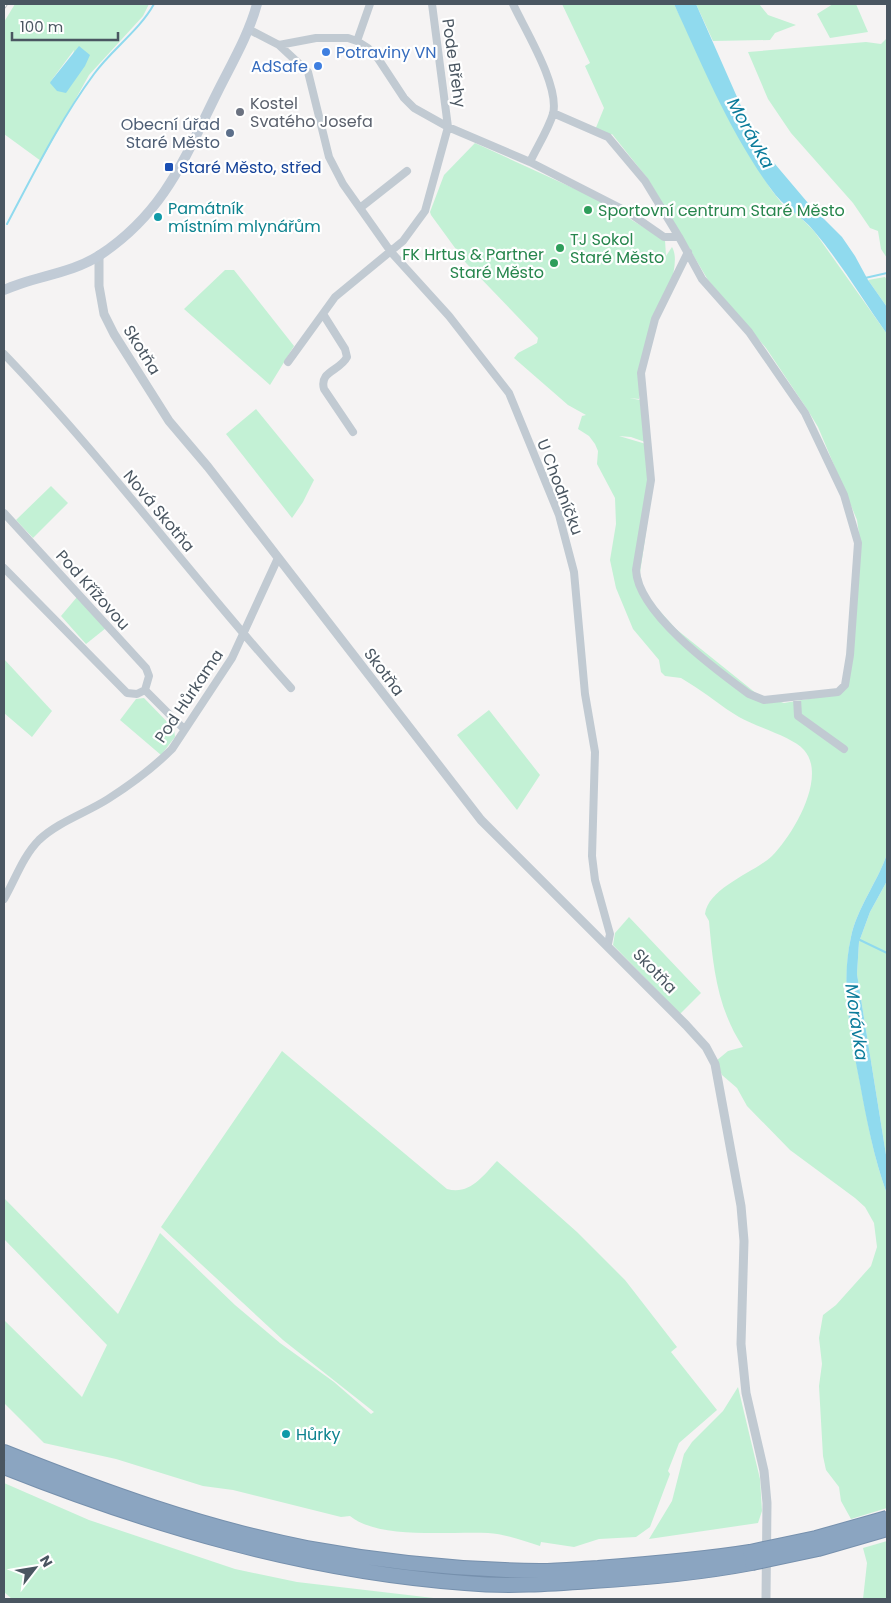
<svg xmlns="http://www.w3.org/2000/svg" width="891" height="1603" viewBox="0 0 891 1603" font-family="Poppins,sans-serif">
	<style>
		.green { fill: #c3f1d5; fill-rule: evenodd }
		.water { fill: #90daee }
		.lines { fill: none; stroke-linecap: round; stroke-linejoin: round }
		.stream { stroke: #90daee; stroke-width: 2 }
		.motorway-casing { stroke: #7690ad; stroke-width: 16 }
		.minor { stroke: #c1cad2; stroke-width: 8 }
		.tertiary { stroke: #c1cad2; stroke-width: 9 }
		.secondary { stroke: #c1cbd6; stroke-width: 10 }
		.motorway { stroke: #8ba5c1; stroke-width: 14 }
		.rail-casing { stroke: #b5b8bd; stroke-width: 4 }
		.rail { stroke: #fff; stroke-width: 2; stroke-dasharray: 5.5; stroke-linecap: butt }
		.motorway-bridge-casing { stroke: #7690ad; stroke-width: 16; stroke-linecap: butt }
		.motorway-bridge { stroke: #8ba5c1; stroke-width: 14 }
		.shop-dot { fill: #3f7fe0; stroke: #fff; stroke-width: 2 }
		.worship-dot { fill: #6b7280; stroke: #fff; stroke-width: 2 }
		.service-dot { fill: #5c6f8a; stroke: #fff; stroke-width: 2 }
		.transit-dot { fill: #1a4fb4; stroke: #fff; stroke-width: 2 }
		.leisure-dot { fill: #2e9e5b; stroke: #fff; stroke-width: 2 }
		.culture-dot { fill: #0f9aa8; stroke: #fff; stroke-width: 2 }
		.labels { text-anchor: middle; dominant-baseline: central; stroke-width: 4.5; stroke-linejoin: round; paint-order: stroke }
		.shop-label { font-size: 16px; fill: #366cbe; stroke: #fff; text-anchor: start }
		.street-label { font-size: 16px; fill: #4a5661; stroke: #fff }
		.worship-label { font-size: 16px; fill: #5b616d; stroke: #fff; text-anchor: start }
		.service-label { font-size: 16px; fill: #4e5e75; stroke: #fff; text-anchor: end }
		.transit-label { font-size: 16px; fill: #164399; stroke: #fff; text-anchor: start }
		.culture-label { font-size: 16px; fill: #0d838f; stroke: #fff; text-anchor: start }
		.leisure-label { font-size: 16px; fill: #27864d; stroke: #fff; text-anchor: start }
		.water-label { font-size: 18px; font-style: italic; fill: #0c7c9b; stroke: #fff }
	</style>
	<rect width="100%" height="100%" fill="#f5f3f3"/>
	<!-- green -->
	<path class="green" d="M 15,4 L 149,4 L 143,16 L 89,75 L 41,161 L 4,134 L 4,22 ZM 74,50 L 66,92 L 51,81 Z
		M 562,4 L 674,4 L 737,134 L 770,188 L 783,205 L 795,212 L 814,231 L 887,334 L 887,854 C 877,883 857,908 851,937 C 840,987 852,1039 861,1088 C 868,1124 874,1159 887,1194 L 887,1508 L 851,1519 L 841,1501 L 839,1487 L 826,1470 L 823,1456 L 819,1386 L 822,1364 L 819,1338 L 823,1315 L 836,1305 L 871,1266 L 877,1247 L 874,1223 L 865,1207 L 855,1198 L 790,1150 L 747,1106 L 737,1088 L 722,1075 L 716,1061 L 728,1051 L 743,1047 C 717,1008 713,966 709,921 L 705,914 C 709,887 754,873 772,856 C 792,836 828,777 804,750 C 793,737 756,727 739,717 C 722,707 706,693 689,683 L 681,678 L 665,676 L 661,672 L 659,660 L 633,629 L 616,588 L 610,560 L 616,524 L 615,498 L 597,464 L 598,451 L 595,444 L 589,436 L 578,429 L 582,416 L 586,415 L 568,405 L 514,358 L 518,353 L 537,343 L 538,338 L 466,263 L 431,215 L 430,212 L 444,175 L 475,143 L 595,198 L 665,240 L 666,256 L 672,247 C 686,270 645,340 640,368 C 638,378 640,389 639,399 L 629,398 L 640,400 L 645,442 L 631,437 L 619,436 L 646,444 L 652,491 L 640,573 L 643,588 L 649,599 L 676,629 L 757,694 L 784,703 L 838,694 L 846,689 L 859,534 L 857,520 L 818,427 L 807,409 L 766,348 L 708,280 L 648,179 L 612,134 L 609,136 L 595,130 L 604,108 L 585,66 L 590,63 Z
		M 696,4 L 759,4 L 768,15 L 796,25 L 775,33 L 770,40 L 713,41 Z
		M 833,4 L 856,4 L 868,32 L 830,38 L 817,14 Z
		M 887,38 L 887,258 L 881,249 L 878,231 L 870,228 L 853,203 L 791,133 L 768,99 L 748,52 L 866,42 L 881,44 Z
		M 225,270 L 234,270 L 294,346 L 270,385 L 184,309 Z
		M 885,277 L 887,280 L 887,307 L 868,280 Z
		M 256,409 L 314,480 L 303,502 L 292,518 L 226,434 Z
		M 51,486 L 68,503 L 33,538 L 16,520 Z
		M 77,597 L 106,628 L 86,644 L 61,616 Z
		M 4,659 L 52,711 L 32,737 L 4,713 Z
		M 144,698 L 174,729 L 175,737 L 161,755 L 120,720 L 136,699 Z
		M 489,710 L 540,775 L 517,810 L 457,735 Z
		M 887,881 L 887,1161 L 857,974 L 859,942 L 870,912 Z
		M 629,917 L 701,993 L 680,1014 L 613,945 L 615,933 Z
		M 282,1051 L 447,1189 C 470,1195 482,1177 497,1161 L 577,1232 L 625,1280 L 677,1347 L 671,1352 L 717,1410 L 679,1443 L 668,1471 L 670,1474 L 650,1527 L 636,1537 L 599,1539 L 574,1547 L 541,1542 L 540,1546 C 524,1541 505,1534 488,1533 C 450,1531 379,1540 350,1516 L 341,1517 L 233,1490 L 203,1486 L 116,1459 L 44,1443 L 4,1403 L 4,1320 L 82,1397 L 107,1345 L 4,1239 L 4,1198 L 118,1314 L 160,1233 L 235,1305 L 280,1343 L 334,1382 L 371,1414 L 374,1412 L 283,1340 L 161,1227 Z
		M 738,1387 L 760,1479 L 762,1511 L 758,1523 L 649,1539 L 672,1501 L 684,1454 L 692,1442 L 723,1411 Z
		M 4,1483 L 89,1520 L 235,1569 L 297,1582 L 442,1599 L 12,1599 L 4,1592 Z
		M 887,1541 L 887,1599 L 863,1599 L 867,1563 L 863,1548 Z"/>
	<!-- water -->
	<path class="water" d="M 674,4 L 696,4 L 741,106 L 764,151 L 808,203 L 842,237 L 855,256 L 868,280 L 887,307 L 887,334 C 863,300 841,263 814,231 C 801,215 783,207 771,189 C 730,133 703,67 674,4 Z
		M 79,46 L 90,55 L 85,66 L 66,93 L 57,91 L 50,83 L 51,81 Z
		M 887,854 L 887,881 L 870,912 L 859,942 L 857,974 L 887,1161 L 887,1194 C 874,1158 867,1122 860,1084 C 851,1037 840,985 851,937 C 857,908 877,883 887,854 Z"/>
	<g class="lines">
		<!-- stream -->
		<path class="stream" d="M 887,43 L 887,45
			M 7,224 C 34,173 60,120 94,74 C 112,49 139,31 154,4
			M 865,278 L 887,273
			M 860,940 L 887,953"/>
		<defs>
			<path id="motorway" d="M 4,1452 C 102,1491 203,1528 307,1548 C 383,1562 463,1570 540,1571 C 559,1571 579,1569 598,1568 C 649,1564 700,1560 750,1552
				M 4,1467 C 153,1526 304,1571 465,1583 C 507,1587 550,1584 592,1581 C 646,1578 699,1573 752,1563"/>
		</defs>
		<!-- motorway casing -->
		<use href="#motorway" class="motorway-casing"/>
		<!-- minor -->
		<path class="minor" d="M 513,4 C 525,30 560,86 553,114 C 548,130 537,147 530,162
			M 248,29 L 279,45 L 316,38 L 348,38 L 357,41 L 368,48 L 377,57 L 404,98 L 414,108 L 448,127 L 530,162 L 628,212 L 664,237 L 679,237 L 702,279 L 749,332 L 805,413 L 844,495 L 858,543 L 850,655 L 845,685 L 838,692 L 764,700 L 749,694 C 715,669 638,613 636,570 L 651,480 L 641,373 L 655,319 L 688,252
			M 357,41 L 370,4
			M 279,45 L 308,72 L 329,157 L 343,184 L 391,252 L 449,316 L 509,393 L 559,515 L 574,572 L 585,694 L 595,752 L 592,856 L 595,880 L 610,934 L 608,944
			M 553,113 L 608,137 L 645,181 L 679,237
			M 360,208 L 407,171
			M 323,314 L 345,349 L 347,357 C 340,371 319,371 324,389 L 353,432
			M 4,354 C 106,460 193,579 291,688
			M 288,362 L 335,297 L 403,241 L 425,211 L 448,127 L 432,4
			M 4,513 L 146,668 L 149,676 L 145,690 L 184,729
			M 4,568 L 127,693 L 137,694 L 145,690
			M 797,698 L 798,716 L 844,749
			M 4,899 C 15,880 23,856 39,840 C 58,822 86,813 108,799 C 130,785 153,768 172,749 L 232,658 L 278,558"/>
		<!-- tertiary -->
		<path class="tertiary" d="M 99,255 L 99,286 L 104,314 L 114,334 L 169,421 L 208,467 L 481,820 L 686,1025 L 706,1047 L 715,1064 L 741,1206 L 744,1241 L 741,1344 L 746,1393 L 764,1471 L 767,1503 L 766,1599"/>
		<!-- secondary -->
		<path class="secondary" d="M 4,290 C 34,276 71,274 100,255 C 165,212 185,157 218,91 C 232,63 249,34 257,4"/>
		<!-- motorway -->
		<use href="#motorway" class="motorway"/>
		<defs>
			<path id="rail" d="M 4,7 L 6,4"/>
		</defs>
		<!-- rail casing -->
		<use href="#rail" class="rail-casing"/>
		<!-- rail -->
		<use href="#rail" class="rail"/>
		<defs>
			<path id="motorway-bridge" d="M 750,1552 L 816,1538 L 887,1518
				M 752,1563 L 818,1549 L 887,1529"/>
		</defs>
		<!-- motorway-bridge casing -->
		<use href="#motorway-bridge" class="motorway-bridge-casing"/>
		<!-- motorway-bridge -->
		<use href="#motorway-bridge" class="motorway-bridge"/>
	</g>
	<!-- markers -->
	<g class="shop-dot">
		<circle cx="326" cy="52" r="5"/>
		<circle cx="318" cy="66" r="5"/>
	</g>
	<circle class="worship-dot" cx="240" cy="112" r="5"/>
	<circle class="service-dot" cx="230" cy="133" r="5"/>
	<rect class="transit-dot" x="164" y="162" width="10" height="10" rx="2.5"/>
	<g class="leisure-dot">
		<circle cx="588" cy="210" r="5"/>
		<circle cx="560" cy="248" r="5"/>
		<circle cx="554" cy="263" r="5"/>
	</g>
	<g class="culture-dot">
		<circle cx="158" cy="217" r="5"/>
		<circle cx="286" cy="1434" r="5"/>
	</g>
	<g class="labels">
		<!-- shop labels -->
		<g class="shop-label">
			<text x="336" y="52">Potraviny VN</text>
			<text x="308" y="66" text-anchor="end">AdSafe</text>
		</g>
		<!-- street labels -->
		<g class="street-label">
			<text transform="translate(454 63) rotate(82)">Pode Břehy</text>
			<text transform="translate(142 350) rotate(58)">Skotňa</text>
			<text transform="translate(560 487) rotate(69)">U Chodníčku</text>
			<text transform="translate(159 511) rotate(50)">Nová Skotňa</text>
			<text transform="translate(93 590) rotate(48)">Pod Křížovou</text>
			<text transform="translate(384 672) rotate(53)">Skotňa</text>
			<text transform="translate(189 696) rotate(-56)">Pod Hůrkama</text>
			<text transform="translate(655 971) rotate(46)">Skotňa</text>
		</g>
		<!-- worship labels -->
		<g class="worship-label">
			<text x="250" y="103">Kostel<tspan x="250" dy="18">Svatého Josefa</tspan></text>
		</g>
		<!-- service labels -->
		<g class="service-label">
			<text x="220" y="124">Obecní úřad<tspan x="220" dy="18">Staré Město</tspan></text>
		</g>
		<!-- transit labels -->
		<g class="transit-label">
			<text x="179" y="167">Staré Město, střed</text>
		</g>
		<!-- culture labels -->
		<g class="culture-label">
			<text x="168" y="208">Památník<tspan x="168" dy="18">místním mlynářům</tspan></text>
			<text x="296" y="1434">Hůrky</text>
		</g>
		<!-- leisure labels -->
		<g class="leisure-label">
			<text x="598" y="210">Sportovní centrum Staré Město</text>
			<text x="570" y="239">TJ Sokol<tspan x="570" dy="18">Staré Město</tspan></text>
			<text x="544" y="254" text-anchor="end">FK Hrtus &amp; Partner<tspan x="544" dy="18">Staré Město</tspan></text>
		</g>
		<!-- water labels -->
		<g class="water-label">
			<text transform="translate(751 133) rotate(61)">Morávka</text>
			<text transform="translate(857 1022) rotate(82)">Morávka</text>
		</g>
	</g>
	<!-- border -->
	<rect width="891" height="1603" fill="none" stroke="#4a5661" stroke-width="10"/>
	<!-- north arrow -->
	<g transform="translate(35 1568) rotate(59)" stroke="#ffffff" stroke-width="4" paint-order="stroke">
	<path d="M0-4L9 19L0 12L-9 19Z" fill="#4a5661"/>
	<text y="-8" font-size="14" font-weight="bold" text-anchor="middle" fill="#4a5661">N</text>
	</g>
	<!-- scale -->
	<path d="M12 32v8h106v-8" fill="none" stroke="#4a5661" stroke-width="2.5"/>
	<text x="20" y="32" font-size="15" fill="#4a5661" stroke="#ffffff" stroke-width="4" paint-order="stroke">100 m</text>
</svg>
